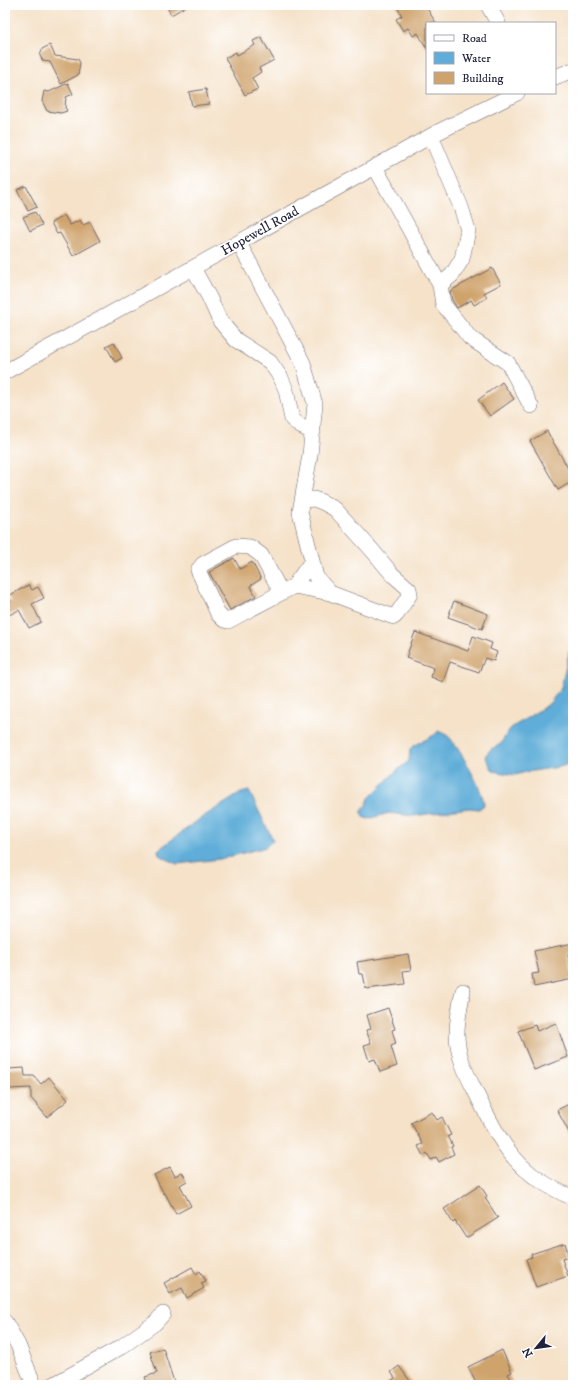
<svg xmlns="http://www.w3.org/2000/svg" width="578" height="1390" viewBox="0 0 578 1390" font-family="'IM FELL DW Pica',serif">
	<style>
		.water { fill: #5fadd8; stroke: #40688a }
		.building { fill: #cfa36c }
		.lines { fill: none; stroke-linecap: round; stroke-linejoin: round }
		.minor-casing { stroke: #6c656d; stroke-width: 16 }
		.minor { stroke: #fff; stroke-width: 15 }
		.labels { text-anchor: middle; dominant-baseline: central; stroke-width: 3.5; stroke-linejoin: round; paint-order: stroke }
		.street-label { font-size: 14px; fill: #22223b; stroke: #fff }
	</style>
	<rect width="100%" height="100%" fill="#fff"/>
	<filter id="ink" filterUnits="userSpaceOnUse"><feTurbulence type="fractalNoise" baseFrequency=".025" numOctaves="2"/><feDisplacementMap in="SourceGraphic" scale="8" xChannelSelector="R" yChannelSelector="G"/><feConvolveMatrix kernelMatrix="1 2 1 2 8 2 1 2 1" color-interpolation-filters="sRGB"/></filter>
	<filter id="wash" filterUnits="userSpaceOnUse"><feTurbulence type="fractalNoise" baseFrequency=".012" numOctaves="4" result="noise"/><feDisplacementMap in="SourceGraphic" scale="16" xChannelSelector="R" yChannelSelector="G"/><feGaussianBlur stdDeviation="0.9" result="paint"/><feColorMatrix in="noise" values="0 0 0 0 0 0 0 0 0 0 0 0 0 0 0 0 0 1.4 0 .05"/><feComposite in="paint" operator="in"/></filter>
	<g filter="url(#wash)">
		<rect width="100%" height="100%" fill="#f5e2c9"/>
		<!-- water -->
		<path class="water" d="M 573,646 L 573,763 L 559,767 L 526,772 L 515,775 L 493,771 L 485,756 L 491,749 L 501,744 L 505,736 L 511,728 L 549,704 L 561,688 L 569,652 Z
			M 438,731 C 442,733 446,734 449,737 C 459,748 484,791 484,805 L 479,809 L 469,808 L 413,816 L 389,813 L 368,819 L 363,817 L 361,812 L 366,806 L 369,798 L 395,772 L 409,761 L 410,750 L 412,747 L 436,734 Z
			M 249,791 L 273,840 L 266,847 L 220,859 L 177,864 L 159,855 L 158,850 L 201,818 L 241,793 Z"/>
		<g id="blocks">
			<!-- building -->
			<path class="building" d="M 166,5 L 188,5 L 171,15 Z
				M 396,5 L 425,5 L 436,23 L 427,23 L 427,49 L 418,33 L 413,36 L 408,28 L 403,31 L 396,19 L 402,16 Z
				M 261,37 L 274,60 L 259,68 L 261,72 L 252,78 L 258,89 L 245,95 L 225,58 L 236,52 L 237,55 L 255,45 L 253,41 Z
				M 50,45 L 55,56 L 78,59 L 80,63 L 78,75 L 61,84 L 50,62 L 43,61 L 40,56 L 42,49 Z
				M 68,83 L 73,94 L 66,97 L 65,107 L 67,111 L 61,113 L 47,111 L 42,101 L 44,91 L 49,92 Z
				M 206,89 L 209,104 L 192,106 L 189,92 Z
				M 26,186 L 37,207 L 28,211 L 17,190 Z
				M 35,212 L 42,225 L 30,231 L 23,217 Z
				M 64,215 L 70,225 L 80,220 L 83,225 L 90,222 L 100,241 L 73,256 L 60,233 L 57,234 L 51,223 Z
				M 492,268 L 501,284 L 484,293 L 487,298 L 474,305 L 471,300 L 457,308 L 452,300 L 450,291 Z
				M 114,342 L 122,358 L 115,362 L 106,346 Z
				M 502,382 L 514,399 L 490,416 L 478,400 Z
				M 547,431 L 573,477 L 573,481 L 558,490 L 530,441 Z
				M 234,558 L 240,569 L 252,562 L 261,579 L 250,586 L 256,596 L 230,610 L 209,572 Z
				M 29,585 L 32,590 L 38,587 L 44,598 L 32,604 L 41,622 L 29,628 L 19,610 L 9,615 L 5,607 L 5,604 L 11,601 L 8,596 Z
				M 454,601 L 488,614 L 482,629 L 448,617 Z
				M 415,632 L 468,651 L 473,636 L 492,643 L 490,649 L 497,652 L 494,661 L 485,658 L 479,672 L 450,662 L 443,682 L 431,677 L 434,668 L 406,658 Z
				M 573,943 L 573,954 L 568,955 L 573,979 L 534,987 L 532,974 L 539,973 L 534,951 Z
				M 408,954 L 411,970 L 403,971 L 405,984 L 366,989 L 363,974 L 359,974 L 357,962 Z
				M 388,1008 L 395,1029 L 392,1030 L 396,1044 L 391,1046 L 397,1066 L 380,1072 L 375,1059 L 369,1061 L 364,1045 L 371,1043 L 366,1030 L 371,1029 L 367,1015 Z
				M 556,1023 L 568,1057 L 534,1070 L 518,1031 L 535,1025 L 537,1031 Z
				M 24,1068 L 25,1076 L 34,1076 L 41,1084 L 49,1077 L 68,1100 L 47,1117 L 31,1098 L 31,1088 L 9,1089 L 8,1069 Z
				M 573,1102 L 573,1140 L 557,1110 Z
				M 432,1112 L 437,1120 L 442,1117 L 451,1135 L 448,1136 L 453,1146 L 451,1147 L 454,1154 L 439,1162 L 436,1157 L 431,1160 L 427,1153 L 423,1156 L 418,1146 L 423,1144 L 411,1123 Z
				M 170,1167 L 175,1176 L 182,1172 L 187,1181 L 180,1185 L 191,1206 L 176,1214 L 165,1193 L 164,1194 L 154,1175 Z
				M 480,1185 L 487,1196 L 485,1198 L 498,1218 L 466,1238 L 455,1221 L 453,1223 L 444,1209 Z
				M 565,1243 L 569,1257 L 562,1259 L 568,1276 L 536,1287 L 526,1259 L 532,1257 L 531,1254 Z
				M 192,1267 L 196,1274 L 200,1271 L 206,1281 L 201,1283 L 204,1288 L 187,1298 L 182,1288 L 170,1294 L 164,1283 Z
				M 163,1348 L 175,1385 L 148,1385 L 145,1377 L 157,1373 L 150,1352 Z
				M 502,1350 L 512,1372 L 508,1374 L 514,1385 L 477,1385 L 468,1367 Z
				M 399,1366 L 413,1385 L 385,1385 L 395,1378 L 391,1372 Z"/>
		</g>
	</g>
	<g filter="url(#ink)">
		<use href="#blocks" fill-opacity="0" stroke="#6c656d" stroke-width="1"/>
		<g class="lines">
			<defs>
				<path id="minor" d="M 488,5 L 498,23
					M 555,77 L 573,70
					M 431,136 L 461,207 L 468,230 L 462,259 L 452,275 L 440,285
					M 375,167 L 440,285 L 443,304 L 470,338 L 508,363 L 531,406
					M 239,243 L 303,363 L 315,404 L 310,455 L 300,512 L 316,577 L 330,593 L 391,616 L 394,617 L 397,614 L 410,594 L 409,589 L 392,574 L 372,550 L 335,509 L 322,502 L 314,499 L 302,500
					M 193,268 L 209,297 L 220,321 L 236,340 L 270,362 L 281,378 L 286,390 L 292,419 L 300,426 L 313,432
					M 5,372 L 438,132 L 517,93
					M 294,586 L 330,593
					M 281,592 L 261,555 L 250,547 L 236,546 L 203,564 L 198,570 L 218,614 L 223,619 L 228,621 L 294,586 L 312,561
					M 463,991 C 460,1005 457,1020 457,1034 C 457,1055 466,1073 475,1091 C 492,1125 507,1160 541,1181 C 551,1188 562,1193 573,1198
					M 5,1322 L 18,1345 L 34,1385
					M 53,1385 L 121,1347 L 155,1323 L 163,1314"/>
			</defs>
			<!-- minor casing -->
			<use href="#minor" class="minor-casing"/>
			<!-- minor -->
			<use href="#minor" class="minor"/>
		</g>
	</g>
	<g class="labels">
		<!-- street labels -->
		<g class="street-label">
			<text transform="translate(260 231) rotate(-29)">Hopewell Road</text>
		</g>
	</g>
	<!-- margin -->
	<rect width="578" height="1390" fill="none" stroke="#fff" stroke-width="20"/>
	<!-- legend -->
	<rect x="426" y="22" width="130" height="72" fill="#ffffff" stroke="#a7a7b1"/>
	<rect x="434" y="35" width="20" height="6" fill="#ffffff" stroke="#a7a7b1"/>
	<text x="462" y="42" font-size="12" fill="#22223b">Road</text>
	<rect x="434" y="52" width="20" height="12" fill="#5fadd8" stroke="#a7a7b1"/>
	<text x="462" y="62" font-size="12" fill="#22223b">Water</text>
	<rect x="434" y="72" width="20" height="12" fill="#cfa36c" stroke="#a7a7b1"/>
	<text x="462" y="82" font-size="12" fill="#22223b">Building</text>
	<!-- north arrow -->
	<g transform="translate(536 1348) rotate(241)" stroke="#ffffff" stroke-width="3" paint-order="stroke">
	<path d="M0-3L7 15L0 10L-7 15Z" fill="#22223b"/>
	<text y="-6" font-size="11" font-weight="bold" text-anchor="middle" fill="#22223b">N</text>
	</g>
</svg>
